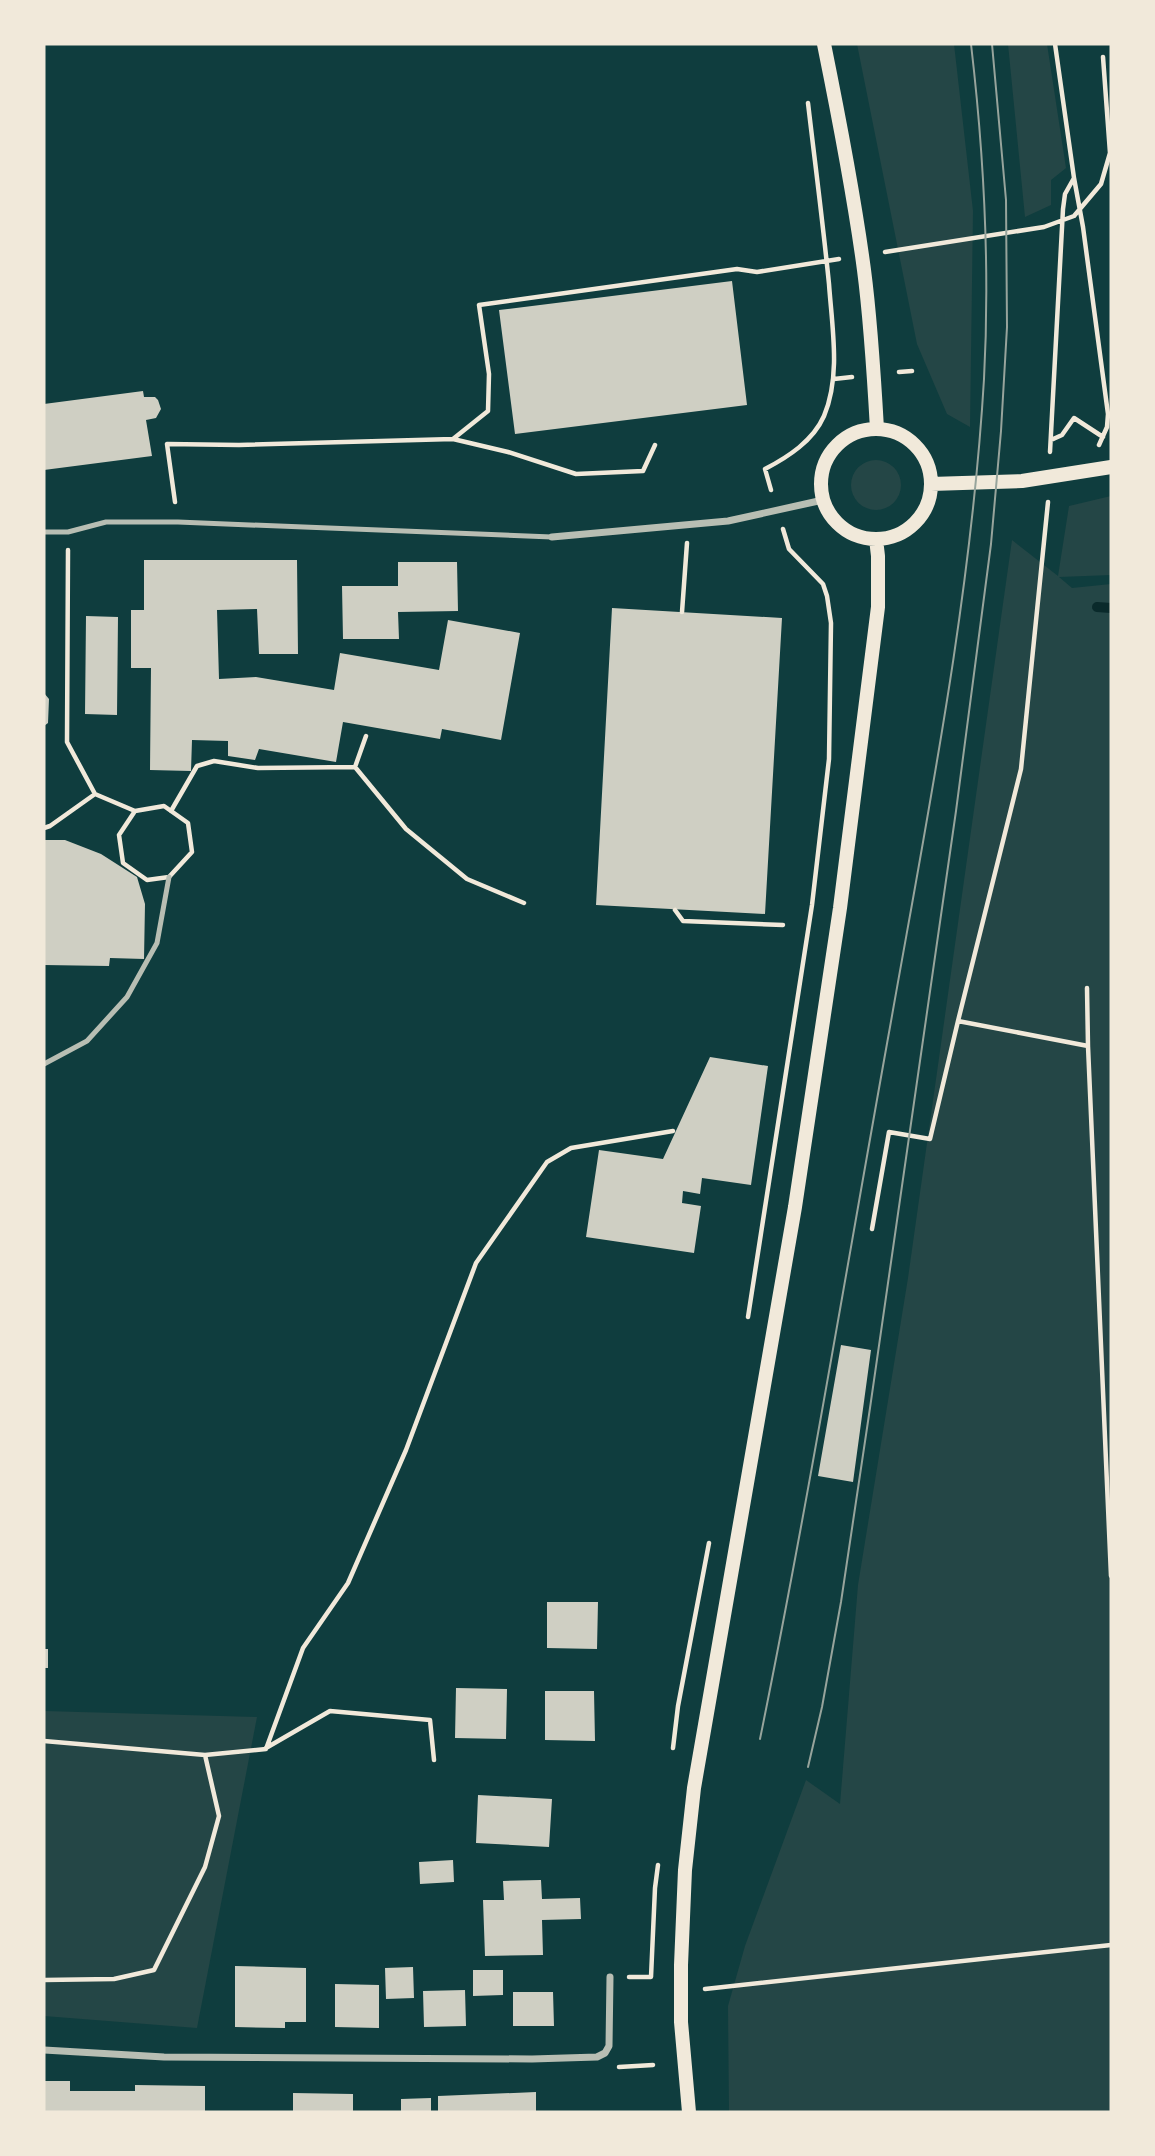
<svg xmlns="http://www.w3.org/2000/svg" width="1155" height="2156" viewBox="0 0 1155 2156" font-family="Quicksand,sans-serif">
	<style>
		.green { fill: #244646 }
		.lines { fill: none; stroke-linecap: round; stroke-linejoin: round }
		.stream { stroke: #0a2a2b; stroke-width: 10 }
		.building { fill: #cfcfc3 }
		.path { stroke: #f1e9da; stroke-width: 4.5 }
		.service { stroke: #b8beb3; stroke-width: 5 }
		.minor { stroke: #b8beb3; stroke-width: 7 }
		.secondary { stroke: #f1e9da; stroke-width: 14 }
		.tram { stroke: #97a49c; stroke-width: 2 }
	</style>
	<rect width="100%" height="100%" fill="#0f3d3e"/>
	<!-- green -->
	<path class="green" d="M 857,44 L 954,44 L 973,211 L 970,427 L 947,414 L 917,344 Z
		M 1008,44 L 1047,44 L 1066,168 L 1051,180 L 1051,205 L 1025,217 Z
		M851 485a25 25 0 1 1 50 0a25 25 0 1 1-50 0Z
		M 1111,496 L 1111,575 L 1059,577 L 1072,588 L 1111,584 L 1111,2112 L 729,2112 L 728,2006 L 745,1946 L 806,1780 L 840,1804 L 858,1585 L 908,1278 L 1012,540 L 1058,576 L 1069,506 Z
		M 44,1711 L 257,1717 L 197,2028 L 44,2016 Z"/>
	<g class="lines">
		<!-- stream -->
		<path class="stream" d="M 1097,607 L 1111,608"/>
	</g>
	<!-- building -->
	<path class="building" d="M 732,281 L 747,405 L 515,434 L 499,310 Z
		M 143,391 L 144,397 L 155,397 L 158,400 L 161,409 L 156,418 L 146,420 L 152,456 L 44,470 L 44,404 Z
		M 144,560 L 297,560 L 298,654 L 259,654 L 257,609 L 217,610 L 219,679 L 256,677 L 334,690 L 340,653 L 439,670 L 448,620 L 520,633 L 501,740 L 442,729 L 440,739 L 343,722 L 336,762 L 259,749 L 255,760 L 228,756 L 228,741 L 192,740 L 191,771 L 150,770 L 151,668 L 131,668 L 131,610 L 144,610 Z
		M 398,562 L 457,562 L 458,611 L 398,612 L 399,639 L 343,639 L 342,586 L 398,586 Z
		M 612,608 L 782,618 L 765,914 L 596,905 Z
		M 86,616 L 118,617 L 117,715 L 85,714 Z
		M 44,693 L 49,699 L 48,723 L 44,726 Z
		M 44,840 L 65,840 L 101,854 L 137,877 L 145,904 L 144,959 L 110,958 L 109,966 L 44,965 Z
		M 710,1057 L 768,1066 L 751,1185 L 702,1178 L 700,1194 L 683,1191 L 682,1203 L 701,1206 L 694,1253 L 586,1237 L 599,1150 L 663,1159 Z
		M 841,1345 L 871,1350 L 853,1482 L 818,1476 Z
		M 547,1602 L 598,1602 L 597,1649 L 547,1648 Z
		M 44,1649 L 48,1649 L 48,1668 L 44,1668 Z
		M 456,1688 L 507,1689 L 506,1739 L 455,1738 Z
		M 545,1691 L 594,1691 L 595,1741 L 545,1740 Z
		M 478,1795 L 552,1799 L 549,1847 L 476,1843 Z
		M 453,1860 L 454,1882 L 420,1884 L 419,1862 Z
		M 541,1880 L 542,1899 L 580,1898 L 581,1919 L 542,1920 L 543,1955 L 485,1956 L 483,1900 L 504,1900 L 503,1881 Z
		M 235,1966 L 306,1968 L 306,2022 L 285,2022 L 285,2028 L 235,2027 Z
		M 413,1967 L 414,1998 L 386,1999 L 385,1968 Z
		M 473,1970 L 503,1970 L 503,1995 L 473,1996 Z
		M 335,1984 L 379,1985 L 379,2028 L 335,2027 Z
		M 465,1990 L 466,2026 L 424,2027 L 423,1991 Z
		M 513,1992 L 553,1992 L 554,2026 L 513,2026 Z
		M 44,2081 L 70,2081 L 70,2091 L 135,2091 L 135,2085 L 205,2086 L 205,2112 L 44,2112 Z
		M 536,2092 L 536,2112 L 438,2112 L 438,2096 Z
		M 293,2093 L 353,2094 L 353,2112 L 293,2112 Z
		M 431,2098 L 431,2112 L 401,2112 L 401,2099 Z"/>
	<g class="lines">
		<!-- path -->
		<path class="path" d="M 1074,178 L 1083,227 L 1108,414 L 1107,427 L 1099,445
			M 885,252 L 1044,227 L 1074,216 L 1101,184 L 1110,153 L 1103,57
			M 899,372 L 912,371
			M 834,379 L 852,377
			M 453,439 L 508,452 L 576,474 L 643,471 L 655,445
			M 1051,440 L 1062,435 L 1074,418 L 1103,437
			M 1050,452 L 1063,209 L 1065,194 L 1074,178 L 1055,44
			M 771,490 L 765,469 C 788,457 813,441 824,416 C 841,376 832,327 829,284 C 823,224 815,163 808,103
			M 175,502 L 167,444 L 239,445 L 453,439 L 488,411 L 489,374 L 479,305 L 737,269 L 757,272 L 839,259
			M 1048,502 L 1021,769 L 958,1021 L 1088,1046
			M 68,550 L 67,742 L 95,794
			M 682,612 L 687,543
			M 355,767 L 406,829 L 467,879 L 524,903
			M 164,806 L 188,823 L 192,852 L 169,877 L 147,880 L 123,863 L 119,835 L 135,811 Z
			M 171,811 L 197,766 L 214,761 L 258,768 L 355,767 L 366,736
			M 44,828 L 50,826 L 95,794 L 135,811
			M 675,910 L 683,921 L 783,925
			M 1087,988 L 1088,1046 L 1111,1576
			M 872,1229 L 889,1132 L 930,1139 L 958,1021
			M 748,1317 L 812,905 L 829,759 L 831,623 L 827,596 L 823,584 L 789,549 L 783,529
			M 44,1741 L 205,1755 L 266,1749 L 303,1648 L 348,1583 L 406,1450 L 476,1263 L 547,1162 L 571,1148 L 673,1131
			M 266,1748 L 330,1711 L 430,1720 L 434,1760
			M 673,1748 L 678,1706 L 709,1543
			M 629,1977 L 651,1977 L 655,1888 L 658,1865
			M 44,1980 L 114,1979 L 154,1970 L 205,1867 L 219,1816 L 205,1755
			M 705,1989 L 1111,1945
			M 619,2067 L 653,2065"/>
		<!-- service -->
		<path class="service" d="M 44,532 L 68,532 L 106,522 L 178,522 L 552,537
			M 44,1064 L 87,1041 L 127,997 L 157,943 L 169,877"/>
		<!-- minor -->
		<path class="minor" d="M 552,537 L 728,521 L 823,500
			M 44,2050 L 164,2057 L 532,2059 L 597,2057 L 605,2053 L 609,2046 L 610,1977"/>
		<!-- secondary -->
		<path class="secondary" d="M 824,44 C 839,118 854,194 864,270 C 871,323 874,376 877,429
			M821 484a55 55 0 1 1 110 0a55 55 0 1 1-110 0Z
			M 931,484 L 1022,481 L 1111,467
			M 689,2112 L 681,2022 L 681,1965 L 685,1870 L 694,1788 L 795,1207 L 840,908 L 878,607 L 878,556 L 876,539"/>
		<!-- tram -->
		<path class="tram" d="M 760,1739 C 808,1503 847,1265 890,1027 C 928,812 971,598 984,379 C 990,268 984,155 971,44
			M 808,1767 L 822,1707 L 841,1602 L 870,1408 L 956,811 L 991,544 L 1001,431 L 1007,327 L 1006,200 L 992,44"/>
	</g>
	<!-- border -->
	<rect width="1155" height="2156" fill="none" stroke="#f1e9da" stroke-width="91"/>
</svg>
